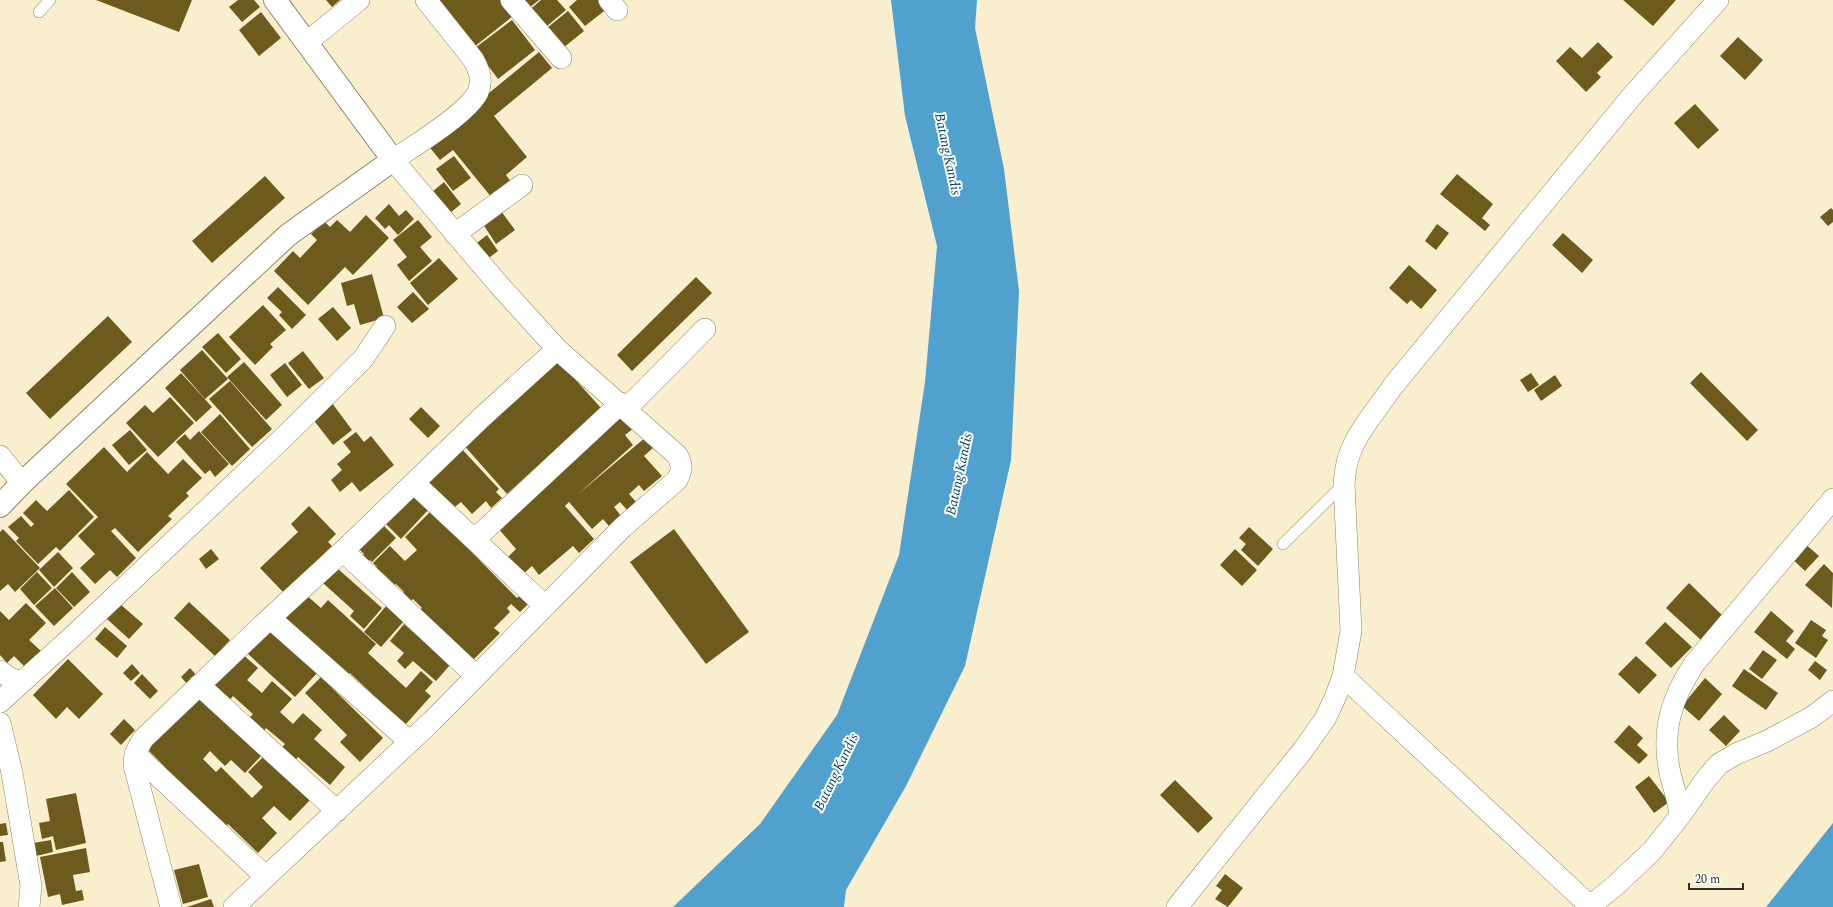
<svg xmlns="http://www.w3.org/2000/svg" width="1833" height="907" viewBox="0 0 1833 907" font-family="Spectral,serif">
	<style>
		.water { fill: #51a1ce }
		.building { fill: #6d5a1d }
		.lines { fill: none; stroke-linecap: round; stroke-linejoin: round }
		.lane-casing { stroke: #8f8567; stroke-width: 12 }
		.street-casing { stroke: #8f8567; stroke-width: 22 }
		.secondary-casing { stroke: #8f8567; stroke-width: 24 }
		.lane { stroke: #fff; stroke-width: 11 }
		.street { stroke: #fff; stroke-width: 21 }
		.secondary { stroke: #fff; stroke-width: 22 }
		.labels { text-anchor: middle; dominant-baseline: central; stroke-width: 4; stroke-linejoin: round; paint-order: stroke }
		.water-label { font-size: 14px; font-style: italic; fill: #004564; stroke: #fff }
	</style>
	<rect width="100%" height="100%" fill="#f9eecd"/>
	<!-- water -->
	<path class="water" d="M 891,0 L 977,0 L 975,28 L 1004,169 L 1019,291 L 1011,460 L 965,666 L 906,786 L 846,890 L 844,907 L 673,907 L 760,824 L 837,715 L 899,555 L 925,382 L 937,246 L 905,116 Z
		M 1833,823 L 1833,907 L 1766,907 Z"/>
	<!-- building -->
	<path class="building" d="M 96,0 L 192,0 L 179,32 Z
		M 238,0 L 254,0 L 260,7 L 242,22 L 229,7 Z
		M 326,0 L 340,0 L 332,7 Z
		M 437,0 L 500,0 L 513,16 L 474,47 Z
		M 515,0 L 539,0 L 524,12 Z
		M 541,0 L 557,0 L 566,10 L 541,31 L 526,13 Z
		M 577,0 L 602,0 L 608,8 L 585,26 L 569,7 Z
		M 1623,0 L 1676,0 L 1653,26 Z
		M 568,11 L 584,31 L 558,52 L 542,32 Z
		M 261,12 L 281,38 L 259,56 L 239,30 Z
		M 512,20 L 535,50 L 498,79 L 475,48 Z
		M 1738,37 L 1763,60 L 1745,80 L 1720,56 Z
		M 1598,42 L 1613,57 L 1597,73 L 1601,77 L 1586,92 L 1556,61 L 1570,47 L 1582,58 Z
		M 539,52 L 552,68 L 494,116 L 527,157 L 506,175 L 511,182 L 492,198 L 453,150 L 440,160 L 427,144 Z
		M 1695,104 L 1719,130 L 1698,149 L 1674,123 Z
		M 454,156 L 471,178 L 453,191 L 436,169 Z
		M 1457,174 L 1493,204 L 1482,218 L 1490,225 L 1485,231 L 1440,194 Z
		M 265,176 L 285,198 L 212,263 L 192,241 Z
		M 444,182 L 461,204 L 450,213 L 432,192 Z
		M 389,204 L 399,216 L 406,210 L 414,219 L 398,235 L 389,225 L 385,229 L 375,218 Z
		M 1831,208 L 1833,210 L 1833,222 L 1828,226 L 1820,217 Z
		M 501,211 L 515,230 L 496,244 L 483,224 Z
		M 366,215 L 389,238 L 353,275 L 345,267 L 308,305 L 274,271 L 293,251 L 300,258 L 317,240 L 311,234 L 324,221 L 330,227 L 337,220 L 350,232 Z
		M 418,220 L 432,237 L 420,247 L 432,261 L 409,281 L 397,265 L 407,257 L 393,240 Z
		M 1437,224 L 1449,233 L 1436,250 L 1425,241 Z
		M 1563,233 L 1593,260 L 1582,273 L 1552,245 Z
		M 487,235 L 498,251 L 485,261 L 473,246 Z
		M 439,258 L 458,279 L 428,305 L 410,283 Z
		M 1409,265 L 1437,290 L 1421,309 L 1411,300 L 1407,304 L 1389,288 Z
		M 372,274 L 384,318 L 360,325 L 354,304 L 347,306 L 341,283 Z
		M 696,277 L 712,293 L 632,371 L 617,355 Z
		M 278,287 L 306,315 L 292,329 L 279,315 L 282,312 L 267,298 Z
		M 413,292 L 429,309 L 412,323 L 397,307 Z
		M 263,305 L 286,330 L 270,344 L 273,347 L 255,365 L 229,337 Z
		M 333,307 L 351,328 L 337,341 L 318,319 Z
		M 108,316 L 132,342 L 50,419 L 26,393 Z
		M 218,333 L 241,359 L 226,373 L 202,347 Z
		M 202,350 L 228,379 L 205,399 L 180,370 Z
		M 303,351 L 324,378 L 309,389 L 288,363 Z
		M 555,357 L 601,408 L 507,494 L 462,443 Z
		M 244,362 L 282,405 L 266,420 L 227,377 Z
		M 285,363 L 302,385 L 287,397 L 270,375 Z
		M 1701,372 L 1758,430 L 1747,441 L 1690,383 Z
		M 181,373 L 212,407 L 196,422 L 165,388 Z
		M 1531,373 L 1539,385 L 1528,392 L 1520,380 Z
		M 1555,375 L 1562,386 L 1541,401 L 1534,390 Z
		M 230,381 L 272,429 L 252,447 L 209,399 Z
		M 170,397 L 194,423 L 158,457 L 126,423 L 145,405 L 153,413 Z
		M 332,403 L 352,430 L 333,445 L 312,418 Z
		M 421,407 L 440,426 L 428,438 L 409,419 Z
		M 618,410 L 634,428 L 625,435 L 633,445 L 577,495 L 646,437 L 654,447 L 644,456 L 662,476 L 644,491 L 639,485 L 629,494 L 637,503 L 628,511 L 620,502 L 614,507 L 621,516 L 609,526 L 603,519 L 592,529 L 569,502 L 565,506 L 594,539 L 579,553 L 573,546 L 539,575 L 532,566 L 521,576 L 506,559 L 516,549 L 497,527 Z
		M 220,414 L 250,449 L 232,466 L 201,432 Z
		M 130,430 L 147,450 L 129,465 L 112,445 Z
		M 199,431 L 229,464 L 215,477 L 210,470 L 205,474 L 176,442 L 185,434 L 190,440 Z
		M 356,432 L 364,442 L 371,436 L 394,465 L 360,492 L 352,482 L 340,492 L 331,480 L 342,470 L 337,464 L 351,452 L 343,442 Z
		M 459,446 L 499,489 L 496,492 L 502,498 L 491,508 L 486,501 L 472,514 L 461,502 L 450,511 L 423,480 Z
		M 104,447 L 127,472 L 147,452 L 168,474 L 183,459 L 202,478 L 186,493 L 189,496 L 168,516 L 172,519 L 138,552 L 115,528 L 111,531 L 136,558 L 117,577 L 110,570 L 95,584 L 80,568 L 95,554 L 78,536 L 98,517 L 66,484 Z
		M 69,490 L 94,517 L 60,551 L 56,547 L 38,564 L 16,541 L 19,538 L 8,527 L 21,516 L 31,527 L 34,524 L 23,513 L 36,500 L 47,511 Z
		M 410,491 L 429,509 L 401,539 L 383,521 Z
		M 309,506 L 336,534 L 328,542 L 332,546 L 284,593 L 260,568 L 298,532 L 291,524 Z
		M 431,511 L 517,598 L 523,593 L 531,601 L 520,612 L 511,604 L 507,608 L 510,612 L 494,628 L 500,633 L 469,664 L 417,613 L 422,608 L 413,599 L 407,604 L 400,597 L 404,592 L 396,584 L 391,589 L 384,582 L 388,578 L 382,573 L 377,578 L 371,573 L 377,567 L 373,563 L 390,546 L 405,561 L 417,550 L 405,537 Z
		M 380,522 L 396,538 L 372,562 L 370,560 L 366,565 L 360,558 L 364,554 L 359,549 Z
		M 1249,527 L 1273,549 L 1258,566 L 1241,550 L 1246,544 L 1239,538 Z
		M 3,529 L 40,568 L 15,592 L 8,584 L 0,591 L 0,532 Z
		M 674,529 L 749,632 L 706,664 L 630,562 Z
		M 1803,542 L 1819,556 L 1805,571 L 1790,557 Z
		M 211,549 L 219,559 L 206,569 L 199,559 Z
		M 1235,549 L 1257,570 L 1242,586 L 1220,565 Z
		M 58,552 L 73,568 L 54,587 L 39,570 Z
		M 1824,564 L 1833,573 L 1832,608 L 1805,585 Z
		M 337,568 L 382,608 L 364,629 L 350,616 L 354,611 L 323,583 Z
		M 37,572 L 52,588 L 34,605 L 20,589 Z
		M 72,572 L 90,592 L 74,607 L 56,588 Z
		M 1689,583 L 1723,616 L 1701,640 L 1666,608 Z
		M 55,588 L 73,608 L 54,626 L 35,606 Z
		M 305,594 L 321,608 L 328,600 L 376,644 L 368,653 L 406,688 L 421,671 L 433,682 L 425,691 L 431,696 L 405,725 L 350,673 L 346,677 L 283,619 Z
		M 189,602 L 230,640 L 215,656 L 174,618 Z
		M 26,603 L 46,623 L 29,640 L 41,651 L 25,667 L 14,656 L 7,663 L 0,655 L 0,611 L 9,620 Z
		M 120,604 L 143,624 L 129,639 L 107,619 Z
		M 387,605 L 404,621 L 381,647 L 364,632 Z
		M 1771,611 L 1794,631 L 1786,641 L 1795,649 L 1787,659 L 1754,632 Z
		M 1811,620 L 1826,630 L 1822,636 L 1828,640 L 1816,658 L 1795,643 Z
		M 1665,622 L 1692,647 L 1671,668 L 1645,643 Z
		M 404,624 L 450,665 L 436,681 L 413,661 L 405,669 L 397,661 L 404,653 L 390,641 Z
		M 105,627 L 127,646 L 117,658 L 95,639 Z
		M 269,628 L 318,672 L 295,697 L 247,653 Z
		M 1763,650 L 1777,660 L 1762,679 L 1749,669 Z
		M 240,652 L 258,668 L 247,680 L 262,693 L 272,681 L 292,699 L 280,712 L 293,724 L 303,713 L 322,730 L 314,739 L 345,767 L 330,785 L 298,757 L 294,762 L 279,750 L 285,744 L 266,728 L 263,732 L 248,719 L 253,714 L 233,696 L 229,701 L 211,685 Z
		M 1636,656 L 1657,675 L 1639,694 L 1618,674 Z
		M 68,659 L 103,694 L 79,719 L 67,707 L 56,719 L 33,695 Z
		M 1815,661 L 1827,670 L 1820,680 L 1808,670 Z
		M 132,664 L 140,673 L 131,681 L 123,673 Z
		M 190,668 L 198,677 L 189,686 L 181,677 Z
		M 1744,669 L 1778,693 L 1766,710 L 1732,686 Z
		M 142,674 L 158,691 L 150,699 L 134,683 Z
		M 321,677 L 383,738 L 360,762 L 340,742 L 347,735 L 305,693 Z
		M 1705,678 L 1722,694 L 1699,721 L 1682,706 Z
		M 197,694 L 261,756 L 245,773 L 231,760 L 225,766 L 210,751 L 203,759 L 216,772 L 221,767 L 252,798 L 263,787 L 248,772 L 268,752 L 310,800 L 290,821 L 274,806 L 262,818 L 277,833 L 258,853 L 228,824 L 224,828 L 163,769 L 165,767 L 146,748 Z
		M 1724,715 L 1740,731 L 1726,746 L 1709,730 Z
		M 124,719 L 135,730 L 121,745 L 110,734 Z
		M 1629,725 L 1643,738 L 1637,745 L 1648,755 L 1639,764 L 1614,742 Z
		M 1649,776 L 1669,802 L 1654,813 L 1635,787 Z
		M 1175,780 L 1213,818 L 1198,833 L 1160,795 Z
		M 76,793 L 86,843 L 56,850 L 53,836 L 42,839 L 39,823 L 50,821 L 46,799 Z
		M 6,823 L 8,835 L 0,836 L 0,824 Z
		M 51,840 L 53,852 L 36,856 L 33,843 Z
		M 0,842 L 3,842 L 6,861 L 0,862 Z
		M 86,848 L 90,872 L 73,875 L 76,891 L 82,890 L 84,900 L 62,905 L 60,894 L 48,897 L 40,857 Z
		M 199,864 L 208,897 L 183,904 L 174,870 Z
		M 1225,874 L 1243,888 L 1228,907 L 1215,899 L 1222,890 L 1216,886 Z
		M 211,899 L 214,907 L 187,907 Z"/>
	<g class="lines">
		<defs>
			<path id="lane" d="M 39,12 L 50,0
				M 1283,544 L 1344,484"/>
			<path id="street" d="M 511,0 L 561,58
				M 609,0 L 617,10
				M 306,43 L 359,0
				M 455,234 L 522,185
				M 626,409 L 705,329
				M 0,456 L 22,483
				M 414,483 L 545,606
				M 475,539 L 621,403
				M 343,551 L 476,676
				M 270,618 L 410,742
				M 0,671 L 10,678 L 21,682
				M 1343,676 L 1590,906
				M 199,685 L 337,811
				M 0,702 L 73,636 L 285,436 L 363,359 L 385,326
				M 0,723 L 12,773 L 31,886 L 29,907
				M 135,754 L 266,877
				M 1680,816 C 1679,800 1672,785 1669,768 C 1662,728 1672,698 1694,664 L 1833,499
				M 171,907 L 134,765 L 135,754 L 143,739 L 270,618 L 343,551 L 481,418 L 557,349
				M 234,907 L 432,721 L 623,527 L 677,480 C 682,470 683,465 677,455 L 557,349 L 499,285 L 393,160 C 414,146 468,113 478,92 C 483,81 479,69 473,59 L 426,0
				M 1177,907 L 1303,750 L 1325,719 L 1335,698 L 1343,676 L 1351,631 L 1344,484 C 1345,473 1346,463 1350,453 C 1359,429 1379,407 1393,386 L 1632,96 L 1718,0
				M 1589,907 L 1616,885 L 1652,851 L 1680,816 L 1706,779 L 1719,764 L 1736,754 L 1767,741 L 1812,717 L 1833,701"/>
			<path id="secondary" d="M 0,506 L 22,483 L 288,235 L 393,160 L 275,0"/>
		</defs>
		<!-- lane casing -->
		<use href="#lane" class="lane-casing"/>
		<!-- street casing -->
		<use href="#street" class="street-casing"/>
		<!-- secondary casing -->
		<use href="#secondary" class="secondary-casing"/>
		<!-- lane -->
		<use href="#lane" class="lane"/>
		<!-- street -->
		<use href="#street" class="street"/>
		<!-- secondary -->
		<use href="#secondary" class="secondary"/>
	</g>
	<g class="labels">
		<!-- water labels -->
		<g class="water-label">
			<text transform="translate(948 154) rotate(78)">Batang Kandis</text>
			<text transform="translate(959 474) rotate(-78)">Batang Kandis</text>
			<text transform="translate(836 772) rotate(-64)">Batang Kandis</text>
		</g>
	</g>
	<!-- scale -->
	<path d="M1689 883v6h54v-6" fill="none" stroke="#332f22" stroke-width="2"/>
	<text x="1695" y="883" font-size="12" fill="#332f22" stroke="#ffffff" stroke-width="3" paint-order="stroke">20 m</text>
</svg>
